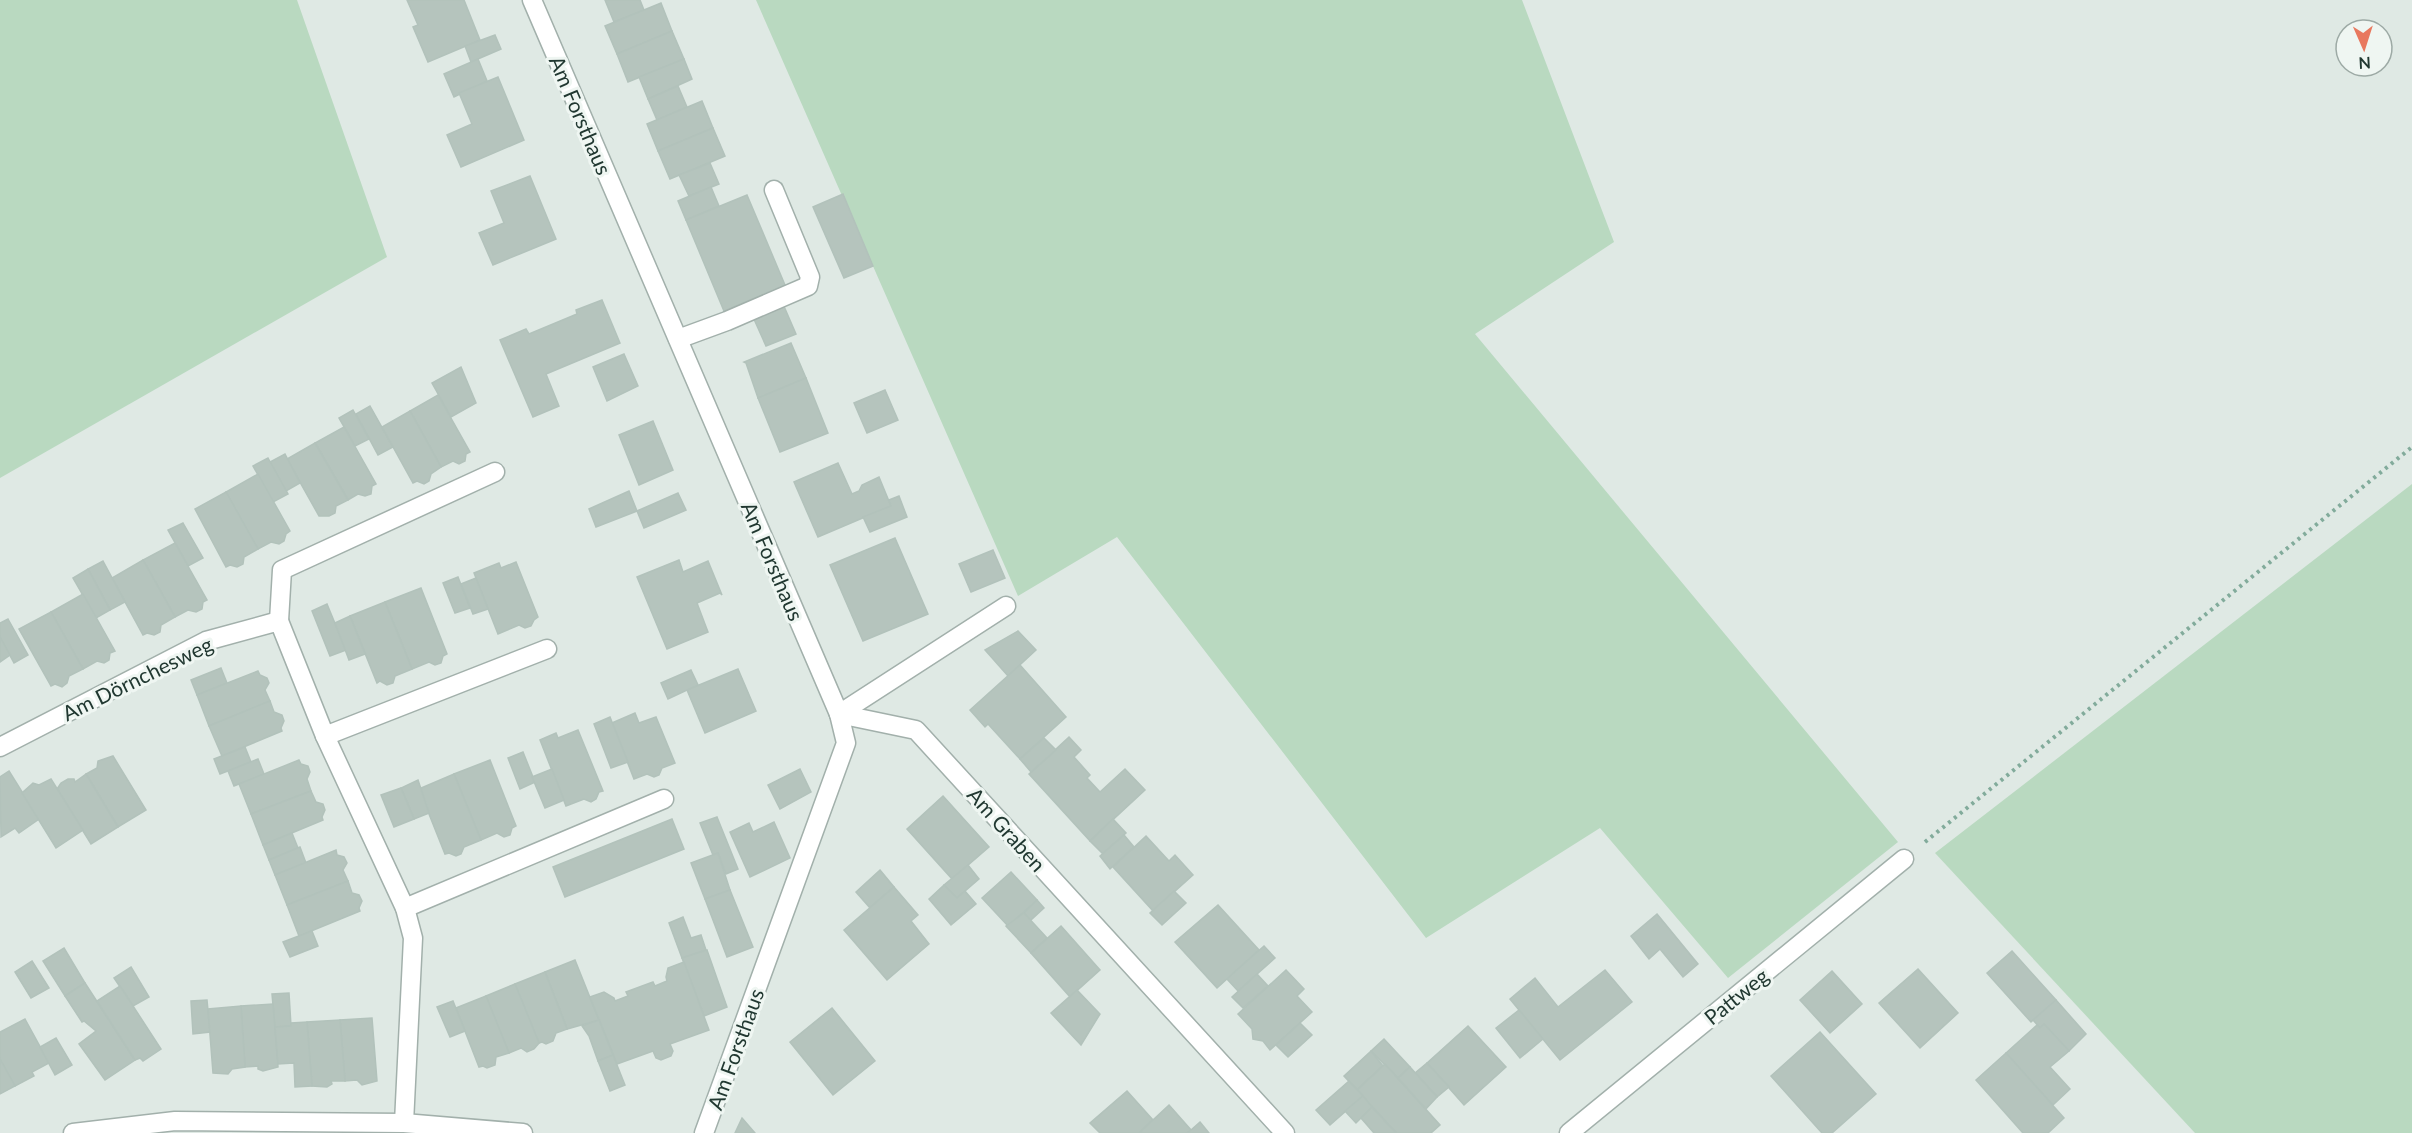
<svg xmlns="http://www.w3.org/2000/svg" width="2412" height="1133" viewBox="0 0 2412 1133" font-family="Lato,sans-serif">
<style>
.green{fill:#b9d9c0}
.building{fill:#b5c4bd;stroke:#b2c2bb;stroke-width:1.5}
.lines{fill:none;stroke-linecap:round;stroke-linejoin:round}
.service-casing{stroke:#a2b0ab;stroke-width:21}
.minor-casing{stroke:#a2b0ab;stroke-width:21}
.path{stroke:#82ab9b;stroke-width:4;stroke-dasharray:3 4.5;stroke-linecap:butt}
.service{stroke:#fff;stroke-width:18}
.minor{stroke:#fff;stroke-width:18}
.labels{text-anchor:middle;dominant-baseline:central;stroke-width:6;stroke-linejoin:round;paint-order:stroke}
.street-label{font-size:21px;fill:#213831;stroke:#eff6f2}
</style>
<rect width="100%" height="100%" fill="#dfe9e4"/>
<!-- green -->
<g class="green">
<path d="M0,0H297L387,257L0,478Z"/>
<path d="M756,0H1522L1614,242L1475,334L1898,842L1728,978L1600,828L1426,938L1117,537L1018,596Z"/>
<path d="M2412,484V1133H2195L1935,853Z"/>
</g>
<!-- building -->
<g class="building">
<path d="M407,0H464L480,40L428,62L413,27L418,25Z"/>
<path d="M605,0H640L644,10L614,22Z"/>
<path d="M661,3L672,31L617,54L605,26Z"/>
<path d="M672,31L684,59L628,82L617,54Z"/>
<path d="M495,35L501,49L471,62L465,46Z"/>
<path d="M478,59L487,81L454,97L444,74Z"/>
<path d="M684,59L692,79L648,99L639,77Z"/>
<path d="M498,77L524,140L461,167L447,135L472,124L459,93Z"/>
<path d="M678,86L687,107L657,120L648,99Z"/>
<path d="M702,101L713,128L658,151L647,124Z"/>
<path d="M713,128L725,156L670,179L658,151Z"/>
<path d="M710,163L719,184L689,196L679,175Z"/>
<path d="M530,176L556,239L493,265L479,233L504,223L491,191Z"/>
<path d="M711,187L719,206L686,220L678,201Z"/>
<path d="M843,194L873,266L844,278L813,207Z"/>
<path d="M747,195L785,285L724,311L686,220Z"/>
<path d="M602,300L620,343L546,374L559,406L533,417L500,340L526,329L529,334L577,314L576,310Z"/>
<path d="M783,304L796,334L766,346L753,317Z"/>
<path d="M791,343L806,378L758,398L746,363L744,362Z"/>
<path d="M624,354L638,386L607,401L593,367Z"/>
<path d="M461,367L476,403L451,417L432,383Z"/>
<path d="M806,378L828,433L780,452L758,398Z"/>
<path d="M885,390L898,420L867,433L854,403Z"/>
<path d="M438,395L470,452L466,454L465,461L459,464L453,461L441,467L410,411Z"/>
<path d="M370,406L393,447L378,455L356,414Z"/>
<path d="M353,410L369,439L355,446L339,418Z"/>
<path d="M410,411L441,467L431,474L429,481L424,484L417,481L413,483L382,427Z"/>
<path d="M653,421L673,470L639,485L619,435Z"/>
<path d="M344,427L376,484L372,486L371,494L365,496L358,494L348,500L315,443Z"/>
<path d="M315,443L348,500L336,506L335,513L329,516H319L287,459Z"/>
<path d="M285,454L300,483L286,491L270,462Z"/>
<path d="M268,458L288,494L273,502L253,466Z"/>
<path d="M838,463L852,494L859,491L862,485L879,477L891,506L818,537L794,482Z"/>
<path d="M258,474L290,531L286,534L284,541L279,544L271,542L258,549L226,492Z"/>
<path d="M629,491L637,511L596,527L589,509Z"/>
<path d="M226,492L258,549L244,557L243,564L237,567L230,565L226,567L195,509Z"/>
<path d="M678,493L686,510L644,528L637,511Z"/>
<path d="M899,496L907,517L870,532L863,517L891,506L889,500Z"/>
<path d="M183,523L203,558L188,566L168,530Z"/>
<path d="M895,538L928,614L863,641L830,565Z"/>
<path d="M175,543L207,600L203,602L202,609L196,612L188,610L175,617L143,560Z"/>
<path d="M993,550L1005,578L971,592L959,564Z"/>
<path d="M143,560L175,617L161,625L160,632L154,635L147,633L143,635L112,578Z"/>
<path d="M679,560L683,572L708,561L722,595L720,593L697,603L708,632L667,649L637,577Z"/>
<path d="M103,561L125,602L110,610L88,569Z"/>
<path d="M516,562L538,617L534,620L531,626L525,628L519,625L498,634L474,573L499,563L501,568Z"/>
<path d="M88,569L110,610L96,618L73,578Z"/>
<path d="M458,577L470,608L455,613L443,583Z"/>
<path d="M476,578L488,609L473,614L461,584Z"/>
<path d="M421,588L447,654L443,656L441,663L435,665L429,662L412,669L385,602Z"/>
<path d="M83,594L115,651L110,653L109,660L104,663L97,661L83,669L51,612Z"/>
<path d="M385,602L412,669L395,676L393,683L387,685L380,681L377,683L350,616Z"/>
<path d="M327,604L346,650L330,656L312,611Z"/>
<path d="M51,612L83,669L69,676L67,683L62,687L55,684L51,686L19,629Z"/>
<path d="M350,616L365,654L349,660L335,623Z"/>
<path d="M8,619L28,655L14,663L0,637V623Z"/>
<path d="M1018,631L1036,650L1008,676L985,650Z"/>
<path d="M0,637L10,655L0,662Z"/>
<path d="M1020,665L1066,717L1020,759L988,724L985,727L970,710Z"/>
<path d="M221,668L227,683L197,695L191,680Z"/>
<path d="M738,669L756,711L705,733L687,690Z"/>
<path d="M691,670L698,685L668,699L661,683Z"/>
<path d="M258,671L260,675L267,678L269,683L265,690L270,701L209,726L197,695Z"/>
<path d="M270,701L274,712L282,715L284,721L281,728L282,731L222,756L209,726Z"/>
<path d="M635,713L639,723L656,717L675,763L662,768L659,775L654,777L647,774L634,779L612,723Z"/>
<path d="M610,717L628,762L611,768L594,724Z"/>
<path d="M578,730L603,791L599,792L596,799L591,802L584,799L566,806L540,740L556,733L558,738Z"/>
<path d="M1069,737L1081,750L1074,757L1090,775L1087,778L1100,792L1125,769L1145,790L1090,841L1029,774Z"/>
<path d="M1044,738L1056,750L1031,772L1020,759Z"/>
<path d="M245,747L251,762L220,774L214,759Z"/>
<path d="M523,752L535,782L520,789L508,758Z"/>
<path d="M113,756L146,810L118,827L86,774L97,768L98,761Z"/>
<path d="M258,759L264,774L234,786L228,771Z"/>
<path d="M299,760L301,764L308,766L310,772L307,779L311,791L251,814L239,784Z"/>
<path d="M490,760L516,826L512,828L510,835L504,837L497,833L481,840L454,774Z"/>
<path d="M552,769L564,800L545,808L532,777Z"/>
<path d="M800,769L811,792L780,809L768,785Z"/>
<path d="M9,771L39,819L19,833L15,828L1,837L0,777Z"/>
<path d="M86,774L118,827L91,844L57,789L61,783L68,779H74L75,782Z"/>
<path d="M454,774L481,840L464,847L461,854L456,856L449,853L445,854L419,789Z"/>
<path d="M51,779L83,830L56,848L22,793L33,783L39,785Z"/>
<path d="M418,780L429,813L414,819L401,788Z"/>
<path d="M401,788L414,819L394,827L381,795Z"/>
<path d="M311,791L316,802L323,804L325,810L322,817L323,820L263,845L251,814Z"/>
<path d="M943,796L989,847L952,879L907,829Z"/>
<path d="M717,817L738,869L726,874L718,853L713,855L700,823Z"/>
<path d="M672,819L684,849L565,897L553,867Z"/>
<path d="M1113,819L1126,833L1103,854L1090,841Z"/>
<path d="M774,822L790,858L750,877L730,832L749,823L753,832Z"/>
<path d="M292,833L298,848L269,860L263,845Z"/>
<path d="M1124,835L1134,847L1110,869L1100,856Z"/>
<path d="M1146,836L1169,861L1175,855L1193,875L1153,911L1113,867Z"/>
<path d="M300,847L306,863L275,875L269,860Z"/>
<path d="M336,850L337,855L344,857L347,863L343,870L348,881L287,905L275,875Z"/>
<path d="M718,853L730,890L705,899L691,863Z"/>
<path d="M968,865L979,879L957,898L944,885Z"/>
<path d="M880,870L894,887L870,908L856,892Z"/>
<path d="M1011,872L1037,900L1008,926L982,898Z"/>
<path d="M348,881L352,893L359,895L362,901L359,908L360,911L299,936L287,905Z"/>
<path d="M944,885L957,898L965,891L976,904L951,925L929,899Z"/>
<path d="M894,887L918,915L911,921L929,944L887,980L844,930Z"/>
<path d="M730,890L753,947L727,957L705,899Z"/>
<path d="M1174,891L1186,903L1162,925L1150,913Z"/>
<path d="M1037,900L1044,908L1031,920L1024,913Z"/>
<path d="M1218,905L1259,950L1217,988L1175,942Z"/>
<path d="M1024,913L1047,938L1031,953L1006,926Z"/>
<path d="M1657,914L1698,964L1683,977L1660,949L1649,959L1631,936Z"/>
<path d="M683,917L691,938L701,935L706,950L682,958L669,923Z"/>
<path d="M1061,926L1100,970L1070,997L1031,953Z"/>
<path d="M312,931L318,946L290,957L283,942Z"/>
<path d="M1264,946L1275,958L1238,991L1227,979Z"/>
<path d="M64,948L85,983L65,996L43,961Z"/>
<path d="M707,950L727,1007L704,1016L682,958Z"/>
<path d="M2012,951L2056,1000L2031,1022L1987,973Z"/>
<path d="M575,960L599,1020L567,1029L545,972Z"/>
<path d="M32,961L49,988L31,998L15,972Z"/>
<path d="M684,962L709,1030L670,1044L673,1051L671,1056L661,1060L656,1058L653,1051L617,1064L590,997L604,992L614,998L615,1001L628,996L626,992L653,982L655,986L667,981L666,977L668,968Z"/>
<path d="M131,967L149,997L133,1006L114,978Z"/>
<path d="M1918,969L1958,1013L1920,1048L1879,1003Z"/>
<path d="M1286,970L1304,989L1297,996L1312,1012L1270,1050L1263,1041L1253,1039L1252,1029L1238,1014Z"/>
<path d="M1605,970L1632,1002L1560,1060L1510,999L1535,978L1558,1007Z"/>
<path d="M1832,971L1862,1004L1830,1033L1800,1000Z"/>
<path d="M545,972L567,1029L556,1033L553,1041L546,1044L542,1042L539,1043L515,984Z"/>
<path d="M1257,974L1268,986L1243,1008L1232,997Z"/>
<path d="M85,983L135,1060L105,1080L79,1044L96,1031L84,1021L82,1022L65,996Z"/>
<path d="M515,984L539,1043L534,1049L527,1052L521,1048L509,1053L486,996Z"/>
<path d="M120,986L161,1049L143,1061L140,1058L135,1060L97,1001Z"/>
<path d="M1077,990L1100,1014L1081,1045L1051,1013Z"/>
<path d="M289,993L291,1026L275,1027L272,994Z"/>
<path d="M486,996L509,1053L496,1057L495,1065L487,1068L483,1066L479,1067L456,1008Z"/>
<path d="M207,1000L210,1032L193,1034L191,1001Z"/>
<path d="M2056,1000L2086,1034L2069,1051L2044,1024L2040,1028L2033,1020Z"/>
<path d="M453,1001L465,1031L450,1037L437,1007Z"/>
<path d="M273,1004L278,1067L263,1071L258,1069V1066L245,1067L241,1006Z"/>
<path d="M241,1006L245,1067L232,1069L228,1074L213,1073L208,1009Z"/>
<path d="M832,1008L875,1061L833,1095L790,1042Z"/>
<path d="M1519,1010L1543,1039L1520,1058L1496,1028Z"/>
<path d="M372,1018L377,1081L362,1085L357,1080L345,1081L340,1020Z"/>
<path d="M25,1019L49,1063L32,1072L34,1076L15,1086L0,1059V1032Z"/>
<path d="M340,1020L345,1081H331L332,1084L327,1087L312,1086L307,1022Z"/>
<path d="M599,1020L613,1055L598,1061L589,1036L582,1026Z"/>
<path d="M307,1022L312,1086L295,1087L294,1063L278,1064L275,1027L291,1026V1023Z"/>
<path d="M1300,1023L1312,1035L1288,1057L1276,1045Z"/>
<path d="M2044,1024L2069,1051L2050,1067L2070,1089L2053,1105L2006,1053L2037,1025L2040,1028Z"/>
<path d="M1468,1026L1506,1067L1464,1105L1427,1063Z"/>
<path d="M1820,1032L1876,1094L1832,1133H1822L1771,1076Z"/>
<path d="M56,1038L72,1065L55,1075L40,1047Z"/>
<path d="M1384,1039L1410,1067L1398,1078L1371,1051Z"/>
<path d="M1371,1051L1383,1066L1357,1090L1344,1076Z"/>
<path d="M2006,1053L2064,1118L2048,1133H2023L1976,1080Z"/>
<path d="M613,1055L625,1085L610,1091L598,1061Z"/>
<path d="M0,1059L15,1086L0,1094Z"/>
<path d="M1427,1063L1449,1087L1437,1097L1415,1073Z"/>
<path d="M1385,1064L1440,1125L1431,1133H1396L1357,1090Z"/>
<path d="M1410,1067L1437,1097L1426,1109L1398,1078Z"/>
<path d="M1349,1081L1363,1096L1330,1125L1316,1110Z"/>
<path d="M1127,1091L1153,1120L1139,1133H1100L1090,1123Z"/>
<path d="M1363,1096L1372,1107L1356,1123L1345,1111Z"/>
<path d="M1169,1105L1191,1130L1187,1133H1139Z"/>
<path d="M1372,1107L1396,1133H1374L1361,1118Z"/>
<path d="M742,1118L755,1133H735Z"/>
<path d="M1200,1122L1209,1133H1187L1191,1130Z"/>
</g>
<g class="lines">
<!-- service casing -->
<g class="service-casing">
<path id="service" d="M678,339L727,321L808,286L810,277L774,190"/>
</g>
<!-- minor casing -->
<g class="minor-casing">
<g id="minor">
<path d="M532,0L839,714L846,743L704,1133"/>
<path d="M279,621L282,570L495,472"/>
<path d="M839,714L916,730L1285,1133"/>
<path d="M839,714L1006,606"/>
<path d="M325,736L547,649"/>
<path d="M0,747L206,641L279,621L325,736L405,908L413,938L404,1123"/>
<path d="M405,908L664,799"/>
<path d="M73,1133L175,1121L404,1123L523,1133"/>
<path d="M1569,1133L1904,859"/>
</g>
</g>
<!-- path -->
<path class="path" d="M1925,842L2412,447"/>
<!-- service -->
<use href="#service" class="service"/>
<!-- minor -->
<use href="#minor" class="minor"/>
</g>
<g class="labels">
<!-- street labels -->
<g class="street-label">
<text transform="translate(581 115) rotate(67)">Am Forsthaus</text>
<text transform="translate(773 561) rotate(67)">Am Forsthaus</text>
<text transform="translate(137 678) rotate(-26)">Am Dörnchesweg</text>
<text transform="translate(1007 829) rotate(48)">Am Graben</text>
<text transform="translate(1736 996) rotate(-39)">Pattweg</text>
<text transform="translate(735 1049) rotate(-70)">Am Forsthaus</text>
</g>
</g>
<!-- north arrow -->
<g transform="translate(2364 48) rotate(177)"><circle r="28" fill="#eff6f2" stroke="#9daaa5" stroke-width="1.5"/>
<path d="M0-4.5L10 22L0 15L-10 22Z" fill="#e8785e"/>
<text y="-9" font-size="16" font-weight="bold" text-anchor="middle" fill="#213831">N</text>
</g>
</svg>
